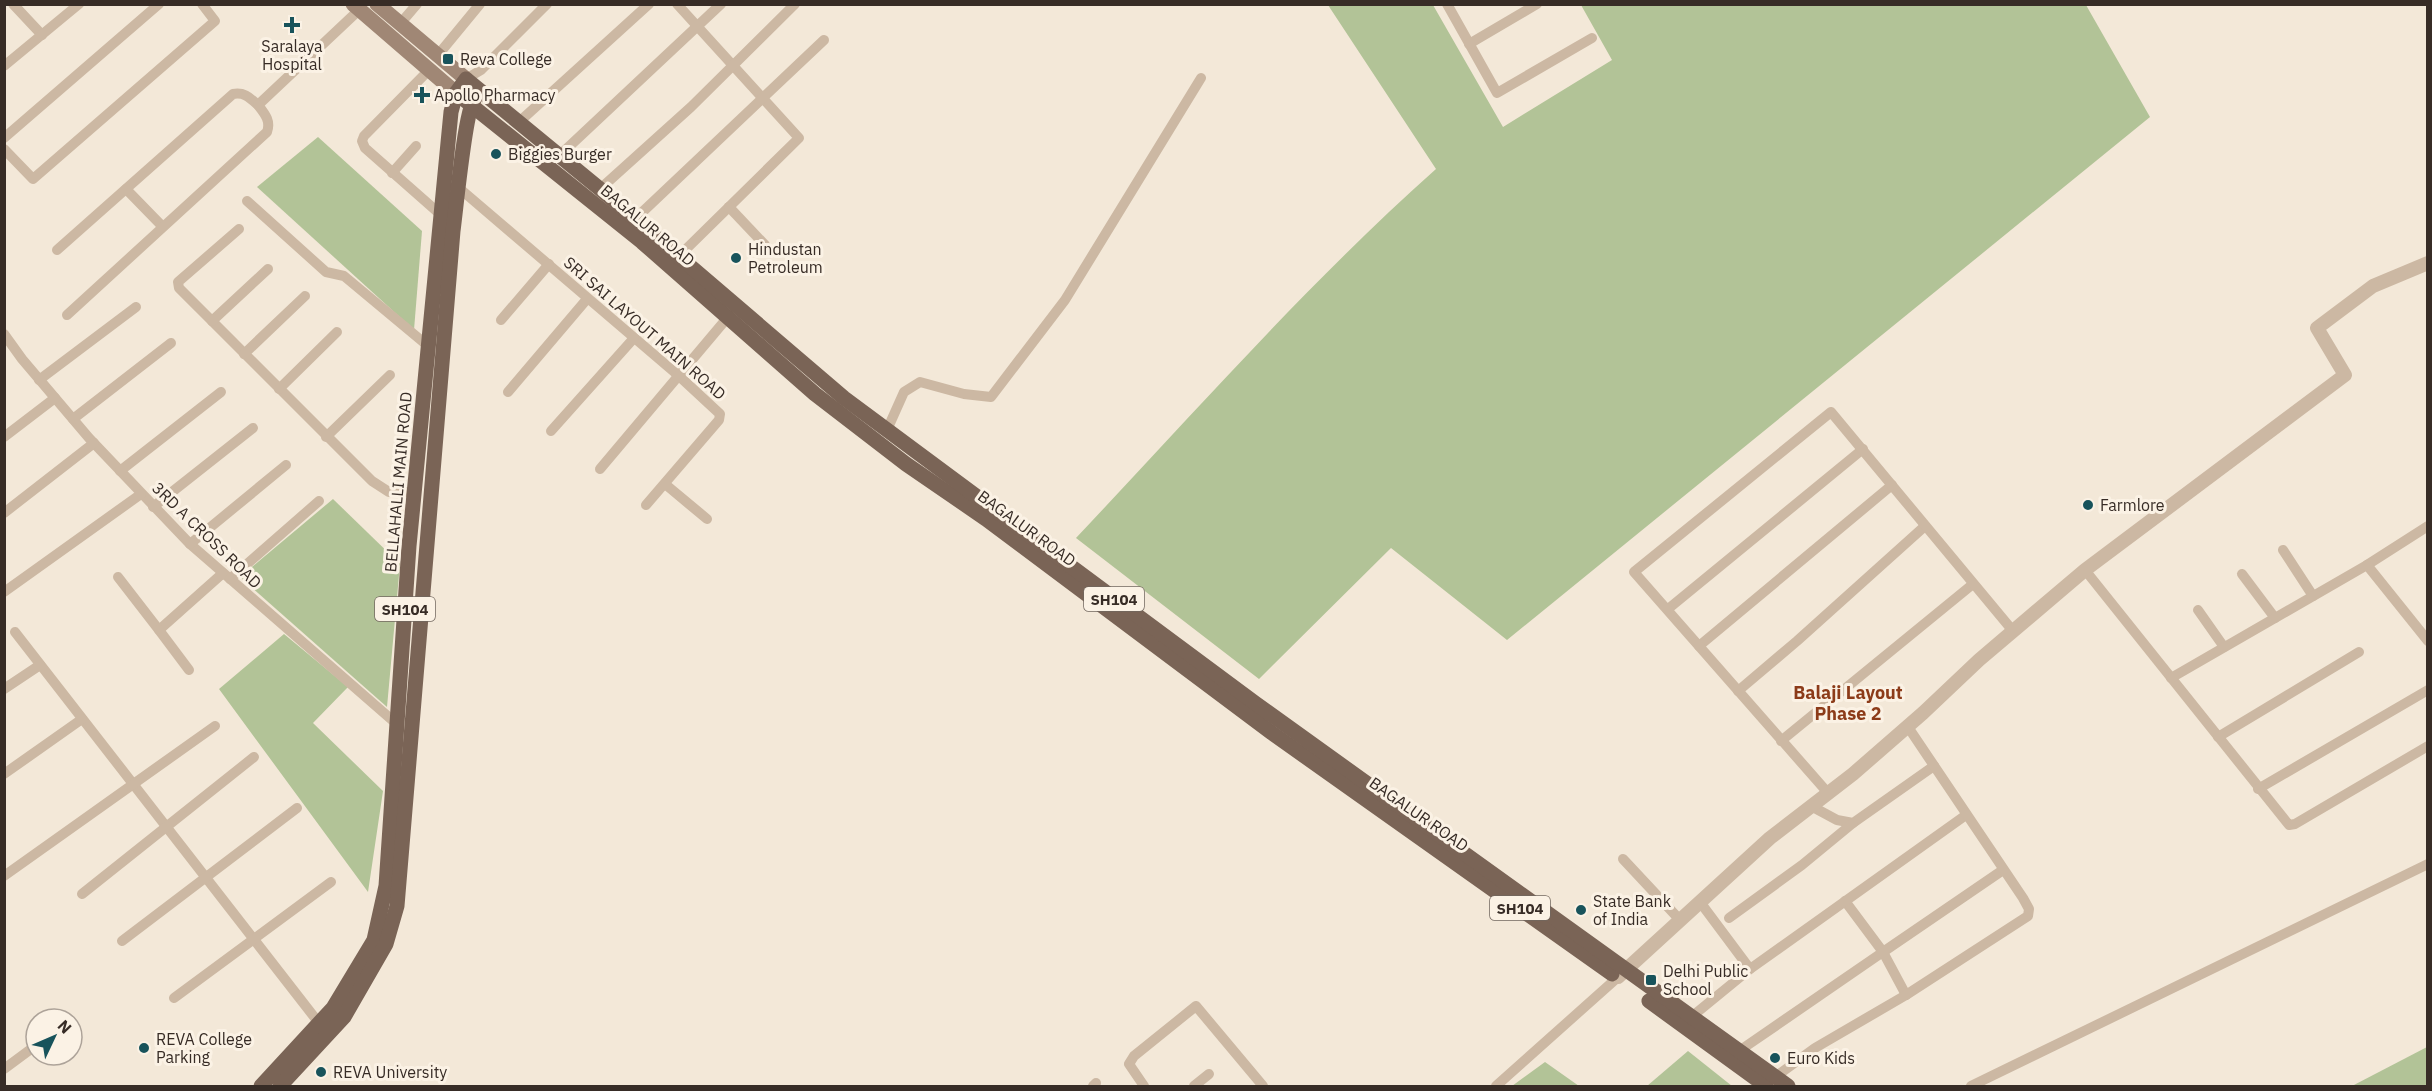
<svg xmlns="http://www.w3.org/2000/svg" width="2432" height="1091" viewBox="0 0 2432 1091" font-family="'IBM Plex Sans',sans-serif">
<style>
.green{fill:#b2c397}
.lines{fill:none;stroke-linecap:round;stroke-linejoin:round}
.minor{stroke:#ccb8a3;stroke-width:10}
.tertiary{stroke:#ccb8a3;stroke-width:14}
.secondary{stroke:#a08775;stroke-width:15}
.primary{stroke:#7a6456;stroke-width:15}
.poi-dot{fill:#18535b;stroke:#fbf2e5;stroke-width:2}
.labels{text-anchor:middle;dominant-baseline:central;stroke-width:6;stroke-linejoin:round;paint-order:stroke}
.shield{fill:#fbf2e5;stroke:#72675f;stroke-width:1.5}
.shield-label{font-size:15px;font-weight:bold;fill:#372c26}
.poi-label{font-size:16px;fill:#372c26;stroke:#fbf2e5;text-anchor:start}
.street-label{font-size:16px;fill:#372c26;stroke:#fbf2e5}
.neighbourhood-label{font-size:18px;font-weight:bold;fill:#8c3b19;stroke:#fbf2e5}
</style>
<rect width="100%" height="100%" fill="#f3e8d8"/>
<!-- green -->
<g class="green">
<path d="M1328,5H1433L1503,127L1612,60L1581,5H2086L2150,117L1507,640L1391,548L1259,679L1076,538C1193,414 1308,283 1436,169Z"/>
<path d="M318,137L422,231L414,330L257,187Z"/>
<path d="M333,499L400,564L387,707L240,577Z"/>
<path d="M284,634L348,687L313,723L383,791L368,892L219,689Z"/>
<path d="M2427,1047V1086H2352Z"/>
<path d="M1688,1051L1732,1086H1647Z"/>
<path d="M1545,1062L1579,1086H1580H1512Z"/>
</g>
<g class="lines">
<!-- minor -->
<g class="minor">
<path d="M13,4L42,35"/>
<path d="M677,4L799,138L679,256"/>
<path d="M1447,4L1497,93L1592,38"/>
<path d="M400,24L417,4"/>
<path d="M1469,44L1537,4"/>
<path d="M438,55L480,4"/>
<path d="M4,66L79,4"/>
<path d="M429,70L364,136L362,141L365,148L441,215"/>
<path d="M466,79L481,70L547,4"/>
<path d="M519,122L649,4"/>
<path d="M4,138L159,4"/>
<path d="M4,149L33,179L215,21L202,4"/>
<path d="M560,155L721,4"/>
<path d="M392,173L416,146"/>
<path d="M459,188L679,376L720,414L719,420L646,505"/>
<path d="M126,189L162,226"/>
<path d="M600,189L691,107L795,4"/>
<path d="M247,201L326,272L344,276L428,346"/>
<path d="M729,207L765,245"/>
<path d="M635,219L824,40"/>
<path d="M239,229L178,282L179,288L372,481L389,492H414"/>
<path d="M57,250L233,94C244,92 249,97 258,105L359,10"/>
<path d="M67,315L267,132C271,121 265,114 258,105"/>
<path d="M501,320L549,264"/>
<path d="M212,321L268,269"/>
<path d="M4,334L22,359L89,438L190,544L399,726"/>
<path d="M244,354L305,296"/>
<path d="M39,380L136,307"/>
<path d="M279,389L337,332"/>
<path d="M508,392L587,299"/>
<path d="M73,419L171,343"/>
<path d="M887,430L904,392L920,382L964,394L991,397L1065,300L1201,78"/>
<path d="M551,431L634,338"/>
<path d="M4,437L55,398"/>
<path d="M326,437L390,375"/>
<path d="M600,469L728,317"/>
<path d="M120,471L221,392"/>
<path d="M665,484L707,519"/>
<path d="M153,507L253,428"/>
<path d="M4,513L94,443"/>
<path d="M190,544L286,465"/>
<path d="M2283,550L2313,596"/>
<path d="M2367,565L2428,526"/>
<path d="M2085,570L2289,825L2295,824L2428,746"/>
<path d="M2242,574L2275,618"/>
<path d="M118,577L159,630L223,573"/>
<path d="M230,579L319,501"/>
<path d="M4,592L141,494"/>
<path d="M1668,609L1863,449"/>
<path d="M2198,610L2224,647"/>
<path d="M159,630L189,670"/>
<path d="M15,632L322,1027"/>
<path d="M1699,646L1892,485"/>
<path d="M2171,678L2367,565L2428,641"/>
<path d="M4,689L40,665"/>
<path d="M1738,691L1797,641L1925,526"/>
<path d="M2218,737L2359,652"/>
<path d="M1781,741L1973,584"/>
<path d="M4,774L82,719"/>
<path d="M2258,789L2428,690"/>
<path d="M1828,793L1634,572L1831,412L2013,631"/>
<path d="M1811,806L1837,820L1853,823L1934,766"/>
<path d="M1623,859L1680,920"/>
<path d="M4,876L215,726"/>
<path d="M82,894L254,757"/>
<path d="M1845,901L1883,952L2003,870"/>
<path d="M1700,902L1750,969L1966,815"/>
<path d="M1729,918L1802,865L1853,823"/>
<path d="M122,941L297,808"/>
<path d="M174,998L331,882"/>
<path d="M1690,1018L1750,969"/>
<path d="M1739,1051L1883,952L1906,995"/>
<path d="M4,1069L31,1049"/>
<path d="M1775,1077L1815,1048L1906,995L2028,916L2029,909L2023,898L1908,727"/>
<path d="M1093,1086L1096,1083"/>
<path d="M1144,1086L1129,1064L1134,1056L1196,1006L1263,1086"/>
<path d="M1194,1086L1209,1074"/>
<path d="M1496,1086L1617,978"/>
<path d="M1971,1086L2428,864"/>
</g>
<!-- tertiary -->
<path class="tertiary" d="M1618,977L1770,838L1853,774L1923,713L1979,660L2085,570L2345,375L2317,328L2373,286L2428,263"/>
<!-- secondary -->
<g class="secondary">
<path d="M353,4L456,93"/>
<path d="M377,4L466,79"/>
</g>
<!-- primary -->
<g class="primary">
<path d="M456,93L642,242L815,394L906,464L986,519L1272,733L1612,974"/>
<path d="M1649,1001L1766,1086"/>
<path d="M261,1086L333,1008L374,940L386,886L409,546L451,112L456,93L466,79L600,189L844,398L1255,703L1788,1086"/>
<path d="M280,1086L344,1017L386,944L397,906L453,231C456,209 465,112 474,100"/>
</g>
</g>
<!-- markers -->
<g class="poi-dot">
<path d="M289 16h6v6h6v6h-6v6h-6v-6h-6v-6h6z"/>
<rect x="442" y="53" width="12" height="12" rx="3"/>
<path d="M419 86h6v6h6v6h-6v6h-6v-6h-6v-6h6z"/>
<circle cx="496" cy="154" r="6"/>
<circle cx="736" cy="258" r="6"/>
<circle cx="2088" cy="505" r="6"/>
<circle cx="1581" cy="910" r="6"/>
<rect x="1645" y="974" width="12" height="12" rx="3"/>
<circle cx="144" cy="1048" r="6"/>
<circle cx="1775" cy="1058" r="6"/>
<circle cx="321" cy="1072" r="6"/>
</g>
<g class="labels">
<!-- shield labels -->
<g class="shield">
<rect x="1084" y="587" width="60" height="24" rx="4.5"/>
<rect x="375" y="597" width="60" height="24" rx="4.5"/>
<rect x="1490" y="896" width="60" height="24" rx="4.5"/>
</g>
<g class="shield-label">
<text x="1114" y="599">SH104</text>
<text x="405" y="609">SH104</text>
<text x="1520" y="908">SH104</text>
</g>
<!-- poi labels -->
<g class="poi-label">
<text x="292" y="46" text-anchor="middle">Saralaya<tspan x="292" dy="18">Hospital</tspan></text>
<text x="460" y="59">Reva College</text>
<text x="434" y="95">Apollo Pharmacy</text>
<text x="508" y="154">Biggies Burger</text>
<text x="748" y="249">Hindustan<tspan x="748" dy="18">Petroleum</tspan></text>
<text x="2100" y="505">Farmlore</text>
<text x="1593" y="901">State Bank<tspan x="1593" dy="18">of India</tspan></text>
<text x="1663" y="971">Delhi Public<tspan x="1663" dy="18">School</tspan></text>
<text x="156" y="1039">REVA College<tspan x="156" dy="18">Parking</tspan></text>
<text x="1787" y="1058">Euro Kids</text>
<text x="333" y="1072">REVA University</text>
</g>
<!-- street labels -->
<g class="street-label">
<text transform="translate(648 225) rotate(40)">BAGALUR ROAD</text>
<text transform="translate(645 328) rotate(41)">SRI SAI LAYOUT MAIN ROAD</text>
<text transform="translate(398 482) rotate(-85)">BELLAHALLI MAIN ROAD</text>
<text transform="translate(1027 528) rotate(36)">BAGALUR ROAD</text>
<text transform="translate(207 535) rotate(44)">3RD A CROSS ROAD</text>
<text transform="translate(1419 814) rotate(35)">BAGALUR ROAD</text>
</g>
<!-- neighbourhood labels -->
<g class="neighbourhood-label">
<text x="1848" y="692">Balaji Layout<tspan x="1848" dy="21">Phase 2</tspan></text>
</g>
</g>
<!-- border -->
<rect width="2432" height="1091" fill="none" stroke="#372c26" stroke-width="12"/>
<!-- north arrow -->
<g transform="translate(54 1037) rotate(46)"><circle r="28" fill="#fbf2e5" stroke="#ada399" stroke-width="1.5"/>
<path d="M0-4.5L10 22L0 15L-10 22Z" fill="#18535b"/>
<text y="-9" font-size="16" font-weight="bold" text-anchor="middle" fill="#372c26">N</text>
</g>
</svg>
